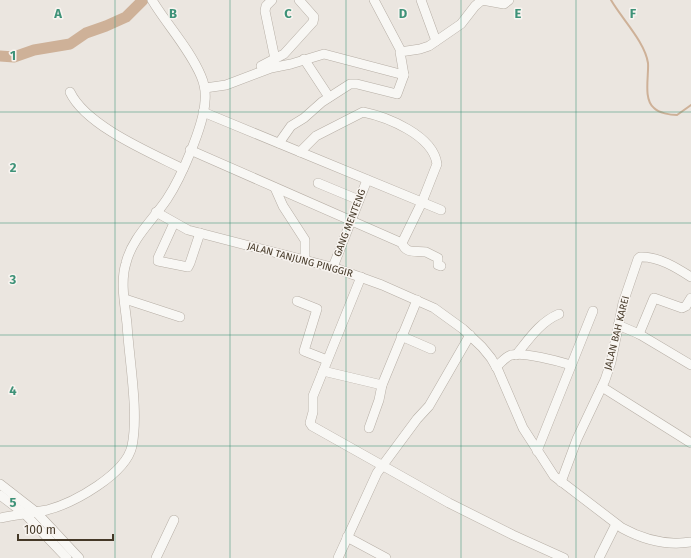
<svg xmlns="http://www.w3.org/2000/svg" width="691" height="558" viewBox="0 0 691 558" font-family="'Fira Sans',sans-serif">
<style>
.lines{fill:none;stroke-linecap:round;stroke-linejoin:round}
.stream{stroke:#ceb198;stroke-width:2}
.river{stroke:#ceb198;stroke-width:11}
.minor-casing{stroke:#b6aea5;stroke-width:10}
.minor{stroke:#f8f7f4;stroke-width:9}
.grid{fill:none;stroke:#3e9278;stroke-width:1;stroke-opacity:0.55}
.labels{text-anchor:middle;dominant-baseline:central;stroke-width:3;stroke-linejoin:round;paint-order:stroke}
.street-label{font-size:10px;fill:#443827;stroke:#f8f4f0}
.grid-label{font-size:13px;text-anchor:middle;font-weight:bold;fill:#3e9278;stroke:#f8f4f0;stroke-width:3;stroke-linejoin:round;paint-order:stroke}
</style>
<rect width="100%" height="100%" fill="#ebe6e0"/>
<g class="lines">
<!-- stream -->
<path class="stream" d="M611,0C622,19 645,42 648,63C649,76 643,99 654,108C659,113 670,115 677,115L691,105"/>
<!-- river -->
<path class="river" d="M0,56L14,57L34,50L70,44L86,33L106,26L126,17L143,0"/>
<!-- minor casing -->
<g class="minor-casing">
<g id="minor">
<path d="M272,0L266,6L265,11L275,59"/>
<path d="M374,0L401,51"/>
<path d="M421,0L436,41"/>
<path d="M304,59L329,97"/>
<path d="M261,66L284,54L313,22L314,17L299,0"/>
<path d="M205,88L226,85L271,68L291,64L324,54L404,75L400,52L420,49L429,46L461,24L475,6L482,0L504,4L509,0"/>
<path d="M70,92C86,126 151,153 183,169"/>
<path d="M203,112L441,210"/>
<path d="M279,143L291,126L304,118L322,102L350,84H357L397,94L404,75"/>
<path d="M190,150L402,243L422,202L437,164C433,135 387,117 363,112L316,136L300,152"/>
<path d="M318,183L359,200"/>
<path d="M275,188L283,206L305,240V260"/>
<path d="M156,212L188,230L335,268L382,285L434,308L463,329L482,347L491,358L498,370L523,428L554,476L622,528C644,540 666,546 691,542"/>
<path d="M174,223L158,258V261L188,267L190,263L200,233"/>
<path d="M402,243C406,255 417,250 426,252C430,254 434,256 438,258V265L441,266"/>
<path d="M333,267L367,180"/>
<path d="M361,277L313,396V412L310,423L312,426L449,503L513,535L564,558"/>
<path d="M125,299L180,317"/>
<path d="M297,301L317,309L304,351L327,360"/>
<path d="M618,325L639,334L691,365"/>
<path d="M639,334L654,298L682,308L686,306L691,298"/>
<path d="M401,336L431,349"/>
<path d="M516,355C529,339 540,322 559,314"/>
<path d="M496,367C501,363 505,357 511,355C524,352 558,361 571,365"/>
<path d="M323,371L382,385"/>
<path d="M602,387L691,443"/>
<path d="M369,428L379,400L382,385L417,300"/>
<path d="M537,451L593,311"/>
<path d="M561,482L577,439L605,380L611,362L623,303L638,259L640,257C658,256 677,268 691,277"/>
<path d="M0,484L36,512L79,558"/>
<path d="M0,495L25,514L67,558"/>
<path d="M0,518C16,515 32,513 47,510C74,503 126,474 132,446C139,412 129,359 127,324C125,305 120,282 126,263C132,238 153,220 167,199C181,178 204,125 205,101C206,92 204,83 201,76C189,48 167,25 152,0"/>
<path d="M347,537L386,558"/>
<path d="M156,558L174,520"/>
<path d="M338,558L377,473L417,419L429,406L470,335"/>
<path d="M599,558L616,524"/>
</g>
</g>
<!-- minor -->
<use href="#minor" class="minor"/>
</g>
<!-- grid -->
<path class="grid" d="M115,0V558M230,0V558M346,0V558M461,0V558M576,0V558M0,112H691M0,223H691M0,335H691M0,446H691"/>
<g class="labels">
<!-- street labels -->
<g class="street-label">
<text transform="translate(350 223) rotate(-69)">GANG MENTENG</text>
<text transform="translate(300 260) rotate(15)">JALAN TANJUNG PINGGIR</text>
<text transform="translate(617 333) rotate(-76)">JALAN BAH KAREI</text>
</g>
</g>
<g class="grid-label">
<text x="58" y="18">A</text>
<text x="173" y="18">B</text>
<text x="288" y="18">C</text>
<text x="403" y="18">D</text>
<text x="518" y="18">E</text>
<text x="633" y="18">F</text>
<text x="13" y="60">1</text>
<text x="13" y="172">2</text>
<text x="13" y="284">3</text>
<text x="13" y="395">4</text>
<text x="13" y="507">5</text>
</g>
<!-- scale -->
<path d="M18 534v6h95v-6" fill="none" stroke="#443827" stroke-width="2"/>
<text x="24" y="534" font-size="12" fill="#443827" stroke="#f8f4f0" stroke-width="3" paint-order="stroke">100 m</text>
</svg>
